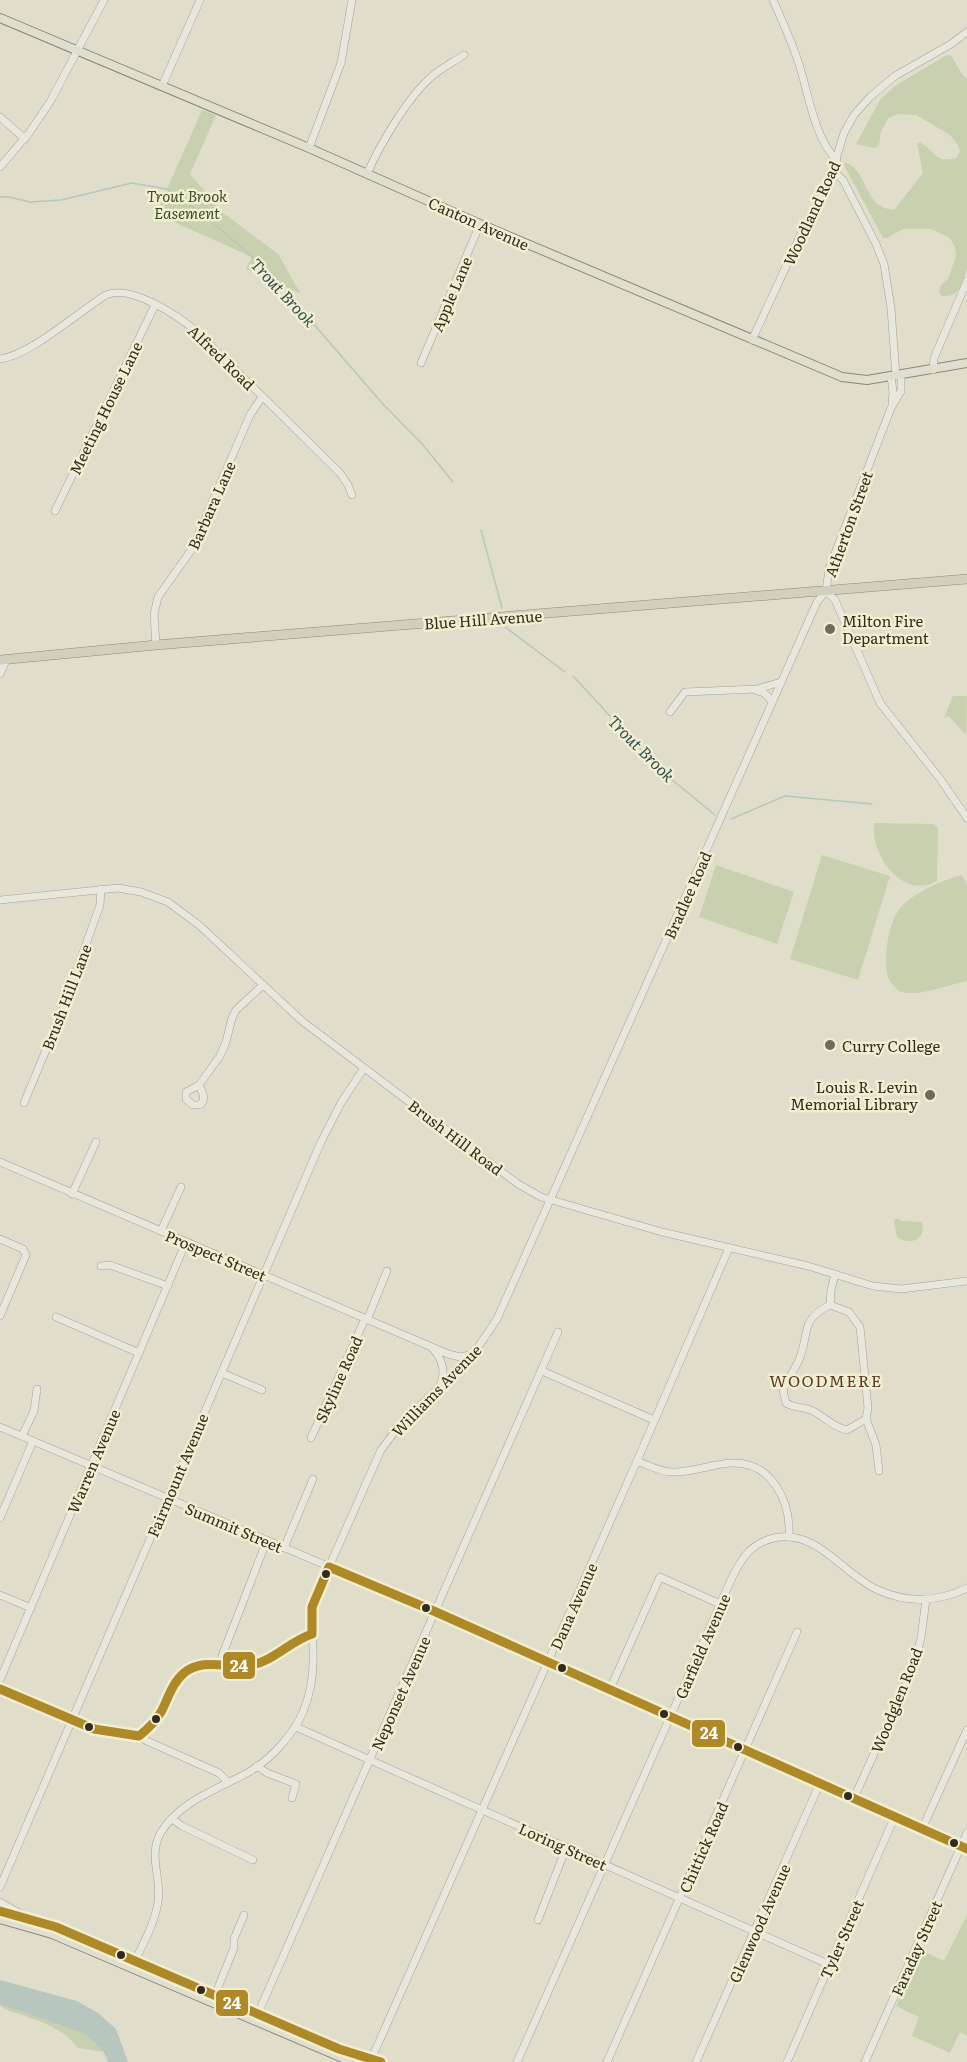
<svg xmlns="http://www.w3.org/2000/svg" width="967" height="2062" viewBox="0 0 967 2062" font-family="Literata,serif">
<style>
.green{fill:#c9d0b0}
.water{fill:#b7c6bf}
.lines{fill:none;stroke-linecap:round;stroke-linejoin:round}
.stream{stroke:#b7c6bf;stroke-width:1.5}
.minor-casing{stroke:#a5a295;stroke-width:8}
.major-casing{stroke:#8b887b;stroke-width:10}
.highway-casing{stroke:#8b887b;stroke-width:10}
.minor{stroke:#e8e7dd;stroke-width:7}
.major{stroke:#e0dece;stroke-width:8}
.highway{stroke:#d3cfbd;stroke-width:9}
.bus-1-casing{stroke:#f1eed2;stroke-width:14}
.bus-1{stroke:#ad8927;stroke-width:9}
.poi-dot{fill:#6f6a5b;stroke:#f1eed2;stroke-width:2}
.bus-dot{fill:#322c1f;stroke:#f1eed2;stroke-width:2}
.labels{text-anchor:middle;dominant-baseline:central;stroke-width:5;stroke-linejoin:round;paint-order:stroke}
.park-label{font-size:15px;font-style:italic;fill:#3c4d27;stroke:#f1eed2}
.street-label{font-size:15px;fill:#322c1f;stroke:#f1eed2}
.poi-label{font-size:15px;fill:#322c1f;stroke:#f1eed2;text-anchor:start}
.water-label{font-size:16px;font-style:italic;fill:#2f4c51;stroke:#f1eed2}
.neighbourhood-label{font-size:16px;letter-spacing:1.5px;fill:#5a3a23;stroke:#f1eed2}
.line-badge{stroke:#f1eed2;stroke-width:2}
.badge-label{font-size:16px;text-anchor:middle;font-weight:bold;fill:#fff}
</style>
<rect width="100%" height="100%" fill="#e0decb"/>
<!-- green -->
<g class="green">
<path d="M950,55C957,62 958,72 967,79V268C963,283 959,298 942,296L939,292L941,285L948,279L956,256L955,247L950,238L931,229H903L887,238H883L844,165L845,162C870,172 862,207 894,210L923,173L917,144L919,142C935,149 934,164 956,158L960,152L958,145L950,135L916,115L899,114L888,118L881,132L879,145L875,148L856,144L880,100L895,86L945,56Z"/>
<path d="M202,110L216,115L190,174L222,212L278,254L301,294L246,269L252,257L156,214Z"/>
<path d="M953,696H967L966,735L949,716L944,718Z"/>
<path d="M874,823L933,824L938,828L937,881C902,901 870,854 874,823Z"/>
<path d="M822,855L890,876L858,980L790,959Z"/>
<path d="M716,865L794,892L777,944L699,917Z"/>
<path d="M962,875L967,885V981C946,985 919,998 898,991C895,987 891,984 889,979C882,964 888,925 898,911C910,894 942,880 962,875Z"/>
<path d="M897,1218L902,1221L922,1222C926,1240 911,1246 897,1237L894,1220Z"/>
<path d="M967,1915V2036L960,2032L950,2053L912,2036L919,2017L896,2006L921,1950L944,1961Z"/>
<path d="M0,1992L66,2012L116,2054L78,2048C64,2026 28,2018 5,2009L0,2006Z"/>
</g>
<!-- water -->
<path class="water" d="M0,1980L77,2001L98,2013L116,2029L128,2062H108L103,2050L84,2033L0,2004Z"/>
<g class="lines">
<!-- stream -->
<g class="stream">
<path d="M0,197H9L30,202L61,200L132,183L167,189L203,214L266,269L382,403L423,445L453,482"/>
<path d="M481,530L502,608"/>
<path d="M505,627L565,672"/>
<path d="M573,676L659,769L715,815"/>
<path d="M731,819L785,796L872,804"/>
</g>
<!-- minor casing -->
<g class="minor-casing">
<g id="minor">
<path d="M773,0C782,20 791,40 798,61C808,90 814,139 837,160"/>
<path d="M162,86L200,0"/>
<path d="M0,117L25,139"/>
<path d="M309,148L341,63L352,0"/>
<path d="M0,167L29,133L50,102L104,0"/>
<path d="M833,171L843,180L876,244L884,264L891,308L896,376"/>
<path d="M367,174C379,146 407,99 429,79C439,69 452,63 464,55"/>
<path d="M752,340L802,232L829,182L844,133L854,115L870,97L895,76L951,44L967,32"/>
<path d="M0,359C31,355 78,312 106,295C130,284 177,315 196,331L340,473L348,485L352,495"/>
<path d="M421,363L480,224"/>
<path d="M933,370L934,358L967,281"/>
<path d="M901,375V391L891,408L829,569L826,591L835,600L880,703L941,780L967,818"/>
<path d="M891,376L893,392L892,404"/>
<path d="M55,511L155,305"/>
<path d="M156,645L154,614L158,597L192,549L250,415L262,397"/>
<path d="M0,674L6,660"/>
<path d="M755,690L764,693L772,701"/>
<path d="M670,712L685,692L757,689L781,682"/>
<path d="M0,900L118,888L141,892L168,902L199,925L302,1021L518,1184L541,1197L662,1232L808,1266L873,1286L901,1289L967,1281"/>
<path d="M199,1085C202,1092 207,1099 200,1105H193L186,1099V1092L199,1085L220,1056L226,1042L232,1018L236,1010L262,986"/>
<path d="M24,1103L63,1009L100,905L101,889"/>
<path d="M0,1162L448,1354L460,1357L470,1355"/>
<path d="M72,1194L96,1142"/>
<path d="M161,1231L181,1187"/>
<path d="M0,1239L23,1249L26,1255L0,1316"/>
<path d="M101,1266L110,1265L168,1286"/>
<path d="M830,1305L849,1312L860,1327L868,1408L866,1419L847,1430C833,1427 826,1418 813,1411C805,1407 794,1408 786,1403L783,1390C788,1380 794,1370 799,1360C810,1334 799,1320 830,1305L831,1290L835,1274"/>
<path d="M56,1317L139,1353"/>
<path d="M367,1320L387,1271"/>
<path d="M433,1349C443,1360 446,1372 440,1386"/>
<path d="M542,1371L654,1420"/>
<path d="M222,1373L262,1390"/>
<path d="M866,1419L876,1445L879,1471"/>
<path d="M0,1427L436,1612L967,1849"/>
<path d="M22,1436L34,1411L37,1389"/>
<path d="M311,1438L365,1319"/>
<path d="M637,1461C648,1465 660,1472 672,1472C692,1473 711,1464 731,1463C772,1461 791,1502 789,1537"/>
<path d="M0,1518L33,1441"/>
<path d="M284,1548L313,1479"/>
<path d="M0,1595L31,1608"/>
<path d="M221,1665L222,1656L267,1540"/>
<path d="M0,1680L186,1242"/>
<path d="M0,1689L94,1729L139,1736L147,1741L219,1773L228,1782"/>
<path d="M610,1689L660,1577L720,1604"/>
<path d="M296,1727L830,1965"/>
<path d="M139,1736C168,1716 164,1691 184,1673C201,1657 229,1668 251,1665C274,1661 290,1639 312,1634"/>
<path d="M257,1766L267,1773L296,1784L292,1798"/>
<path d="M854,1798L912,1670L921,1638L926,1599"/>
<path d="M172,1819L182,1826L253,1860"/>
<path d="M922,1829L967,1730"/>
<path d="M0,1887L321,1142L341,1103L364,1068"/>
<path d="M0,1902L21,1914"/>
<path d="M538,1920L566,1848"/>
<path d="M133,1965C142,1946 155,1923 158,1902C162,1878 148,1857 160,1834C178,1802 218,1789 249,1772C271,1759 293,1735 303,1712C311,1693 314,1669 313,1649C313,1634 309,1618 313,1603L381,1450L399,1426L474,1353L497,1319L817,602L826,591"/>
<path d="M215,1995L234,1948V1939L244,1915"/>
<path d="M256,2018L558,1332"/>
<path d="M370,2062L637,1461L729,1248"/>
<path d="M517,2062L730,1582C739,1562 750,1543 774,1538C818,1529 842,1574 878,1590C907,1603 938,1602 967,1588"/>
<path d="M607,2062L797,1632"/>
<path d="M696,2062L820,1783"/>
<path d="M787,2062L895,1816"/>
<path d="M865,2062L967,1833"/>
</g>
</g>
<!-- major casing -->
<g class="major-casing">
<g id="major">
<path d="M0,18L309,148L480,224L842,377L867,380L967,363"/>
<path d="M0,1911L26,1917L56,1927L339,2049L381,2062"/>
<path d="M0,1919L52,1934L352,2062"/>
</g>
</g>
<!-- highway casing -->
<g class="highway-casing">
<path id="highway" d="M0,660L156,645L967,579"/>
</g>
<!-- minor -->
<use href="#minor" class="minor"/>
<!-- major -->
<use href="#major" class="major"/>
<!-- highway -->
<use href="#highway" class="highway"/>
<!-- bus-1 casing -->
<g class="bus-1-casing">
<g id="bus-1">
<path d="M0,1689L94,1729L139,1736C148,1729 155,1722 161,1712C168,1699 172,1683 184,1673C203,1657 229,1669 251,1665C274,1661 290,1641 312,1634V1607L329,1567L436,1612L967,1849"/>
<path d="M0,1911L56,1927L339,2049L381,2062"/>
</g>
</g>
<!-- bus-1 -->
<use href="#bus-1" class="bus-1"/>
</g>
<!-- markers -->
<g class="poi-dot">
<circle cx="830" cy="629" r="6"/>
<circle cx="830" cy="1045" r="6"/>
<circle cx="930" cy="1095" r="6"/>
</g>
<g class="bus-dot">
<circle cx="326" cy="1574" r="5"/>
<circle cx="426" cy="1608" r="5"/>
<circle cx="562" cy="1668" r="5"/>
<circle cx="664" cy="1714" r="5"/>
<circle cx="156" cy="1719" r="5"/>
<circle cx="89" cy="1727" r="5"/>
<circle cx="738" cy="1747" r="5"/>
<circle cx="848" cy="1796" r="5"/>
<circle cx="954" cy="1843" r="5"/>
<circle cx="121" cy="1955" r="5"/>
<circle cx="201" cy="1990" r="5"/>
</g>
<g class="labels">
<!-- park labels -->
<g class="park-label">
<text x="187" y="195">Trout Brook<tspan x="187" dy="17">Easement</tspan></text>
</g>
<!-- street labels -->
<g class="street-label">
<text transform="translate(811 213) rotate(-65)">Woodland Road</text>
<text transform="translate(479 223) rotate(24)">Canton Avenue</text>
<text transform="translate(451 294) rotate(-67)">Apple Lane</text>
<text transform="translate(222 357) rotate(44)">Alfred Road</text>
<text transform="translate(105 408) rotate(-64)">Meeting House Lane</text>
<text transform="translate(211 505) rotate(-66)">Barbara Lane</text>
<text transform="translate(848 524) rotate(-70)">Atherton Street</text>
<text transform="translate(483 619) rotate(-4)">Blue Hill Avenue</text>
<text transform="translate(687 895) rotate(-66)">Bradlee Road</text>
<text transform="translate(66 997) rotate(-69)">Brush Hill Lane</text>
<text transform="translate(456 1137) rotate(37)">Brush Hill Road</text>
<text transform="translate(216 1255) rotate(23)">Prospect Street</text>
<text transform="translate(338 1379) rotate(-66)">Skyline Road</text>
<text transform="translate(436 1390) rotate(-46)">Williams Avenue</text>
<text transform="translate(93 1461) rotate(-67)">Warren Avenue</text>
<text transform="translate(177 1475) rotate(-67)">Fairmount Avenue</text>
<text transform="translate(234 1527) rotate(23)">Summit Street</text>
<text transform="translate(573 1606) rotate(-66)">Dana Avenue</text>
<text transform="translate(702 1646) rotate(-66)">Garfield Avenue</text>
<text transform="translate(400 1693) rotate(-66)">Neponset Avenue</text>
<text transform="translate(896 1700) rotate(-68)">Woodglen Road</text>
<text transform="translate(563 1846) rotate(24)">Loring Street</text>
<text transform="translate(703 1847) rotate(-66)">Chittick Road</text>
<text transform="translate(759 1923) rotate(-66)">Glenwood Avenue</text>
<text transform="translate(841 1939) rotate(-66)">Tyler Street</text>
<text transform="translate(916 1948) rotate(-66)">Faraday Street</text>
</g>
<!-- poi labels -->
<g class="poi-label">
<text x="842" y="620">Milton Fire<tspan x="842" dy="17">Department</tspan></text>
<text x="842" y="1045">Curry College</text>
<text x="918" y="1086" text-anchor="end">Louis R. Levin<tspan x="918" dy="17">Memorial Library</tspan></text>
</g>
<!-- water labels -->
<g class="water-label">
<text transform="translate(284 292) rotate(47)">Trout Brook</text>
<text transform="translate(642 748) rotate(45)">Trout Brook</text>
</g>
<!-- neighbourhood labels -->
<g class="neighbourhood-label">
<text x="826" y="1380">WOODMERE</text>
</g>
</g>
<g class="line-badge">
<rect x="222" y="1651" width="34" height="29" rx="6" fill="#ad8927"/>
<rect x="691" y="1719" width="35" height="29" rx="6" fill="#ad8927"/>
<rect x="215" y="1989" width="34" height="28" rx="6" fill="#ad8927"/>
</g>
<g class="badge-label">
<text x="239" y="1672">24</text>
<text x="709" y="1739">24</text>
<text x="232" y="2009">24</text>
</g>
</svg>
